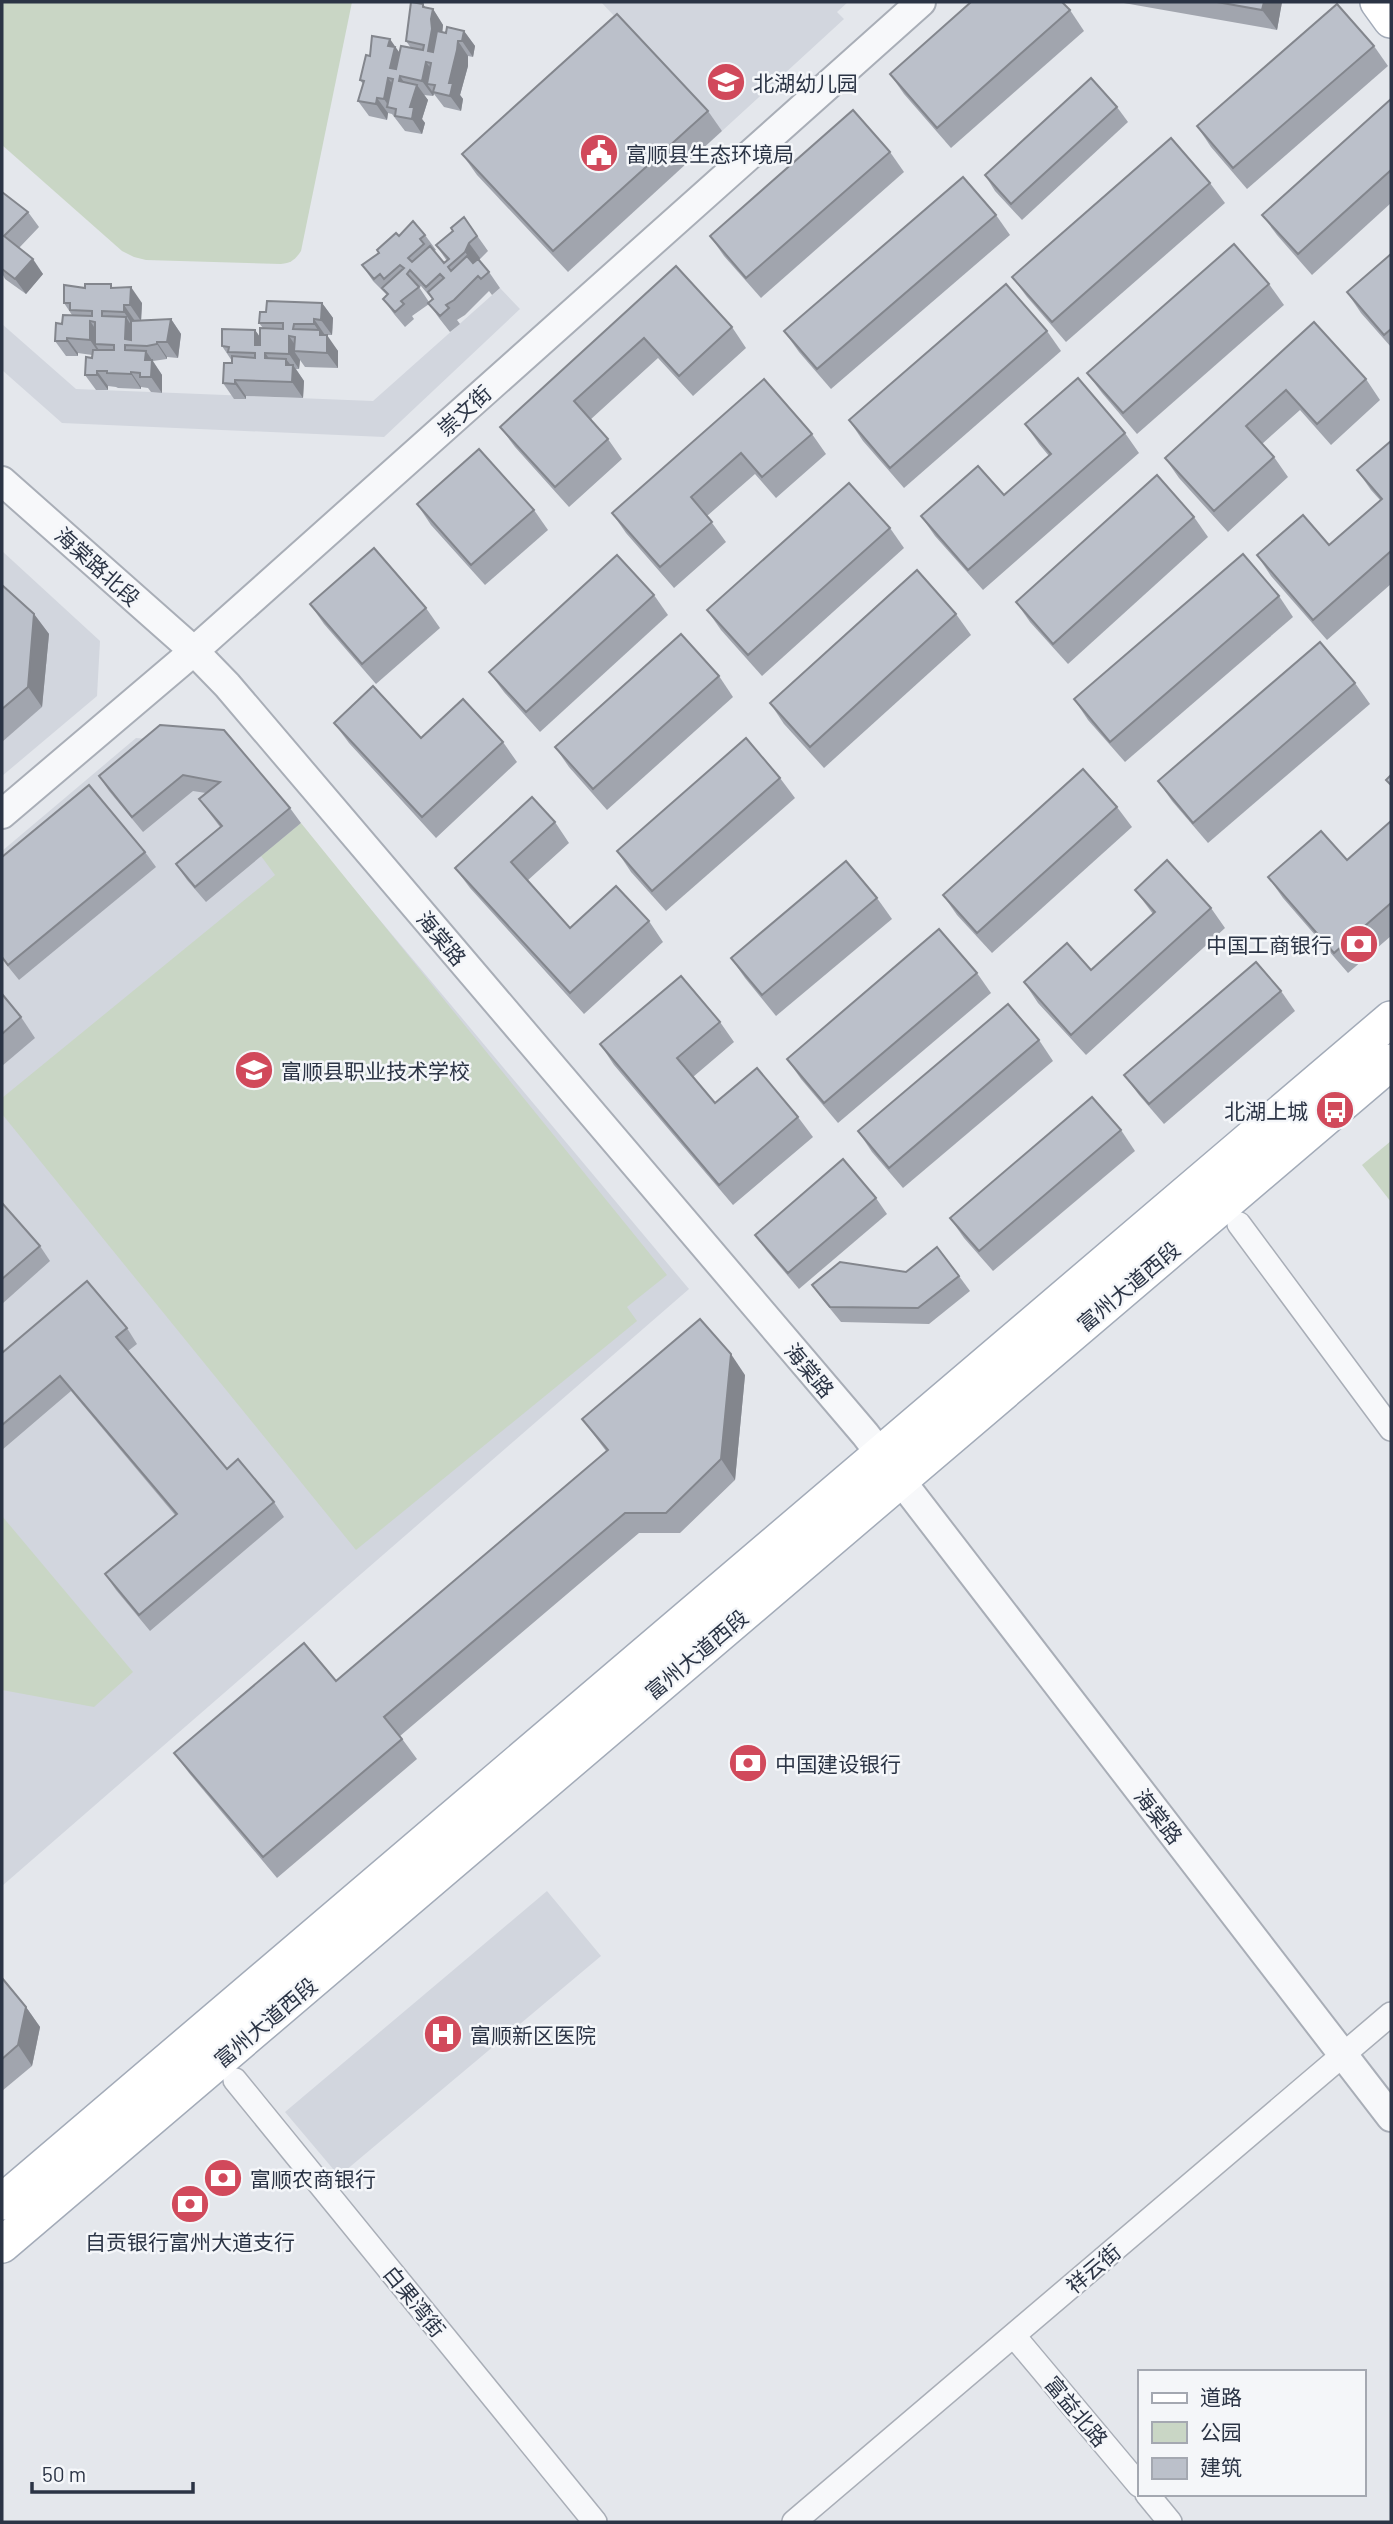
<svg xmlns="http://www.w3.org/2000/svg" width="1393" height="2524" viewBox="0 0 1393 2524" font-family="Barlow,'Noto Sans SC',sans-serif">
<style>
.built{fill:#d2d6de}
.green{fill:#c9d6c5}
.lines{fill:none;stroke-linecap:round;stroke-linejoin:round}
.minor-casing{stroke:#a9aeb7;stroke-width:26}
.tertiary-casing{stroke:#a9aeb7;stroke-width:32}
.primary-casing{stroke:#a3abb8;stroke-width:38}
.minor{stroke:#f7f8fa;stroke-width:23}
.tertiary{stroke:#f7f8fa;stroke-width:28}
.primary{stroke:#fff;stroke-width:35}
.wall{fill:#a1a5ae;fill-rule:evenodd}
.shaded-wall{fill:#83868d}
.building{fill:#bbc0ca;stroke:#83868d;stroke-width:2}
.labels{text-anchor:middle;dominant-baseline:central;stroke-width:5;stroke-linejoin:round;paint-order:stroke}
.poi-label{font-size:21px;fill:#2b3445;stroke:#f4f6f9;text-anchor:start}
.street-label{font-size:21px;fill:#2b3445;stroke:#f4f6f9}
</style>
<rect width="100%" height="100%" fill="#e4e7ec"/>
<!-- built -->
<g class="built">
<path d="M601,2L828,3L848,2L837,12L844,19L722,131Z"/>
<path d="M500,288L520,309L384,437L62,423L2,370V324L76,389L373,401Z"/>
<path d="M2,551L100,641L97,696L2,776Z"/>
<path d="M136,738L234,746L689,1289L2,1886V851Z"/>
<path d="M547,1891L601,1956L339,2176L285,2112Z"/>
</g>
<!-- green -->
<g class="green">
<path d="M2,2H352L301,251C295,260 291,263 281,264L146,260L134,257L122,251L2,145Z"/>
<path d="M301,823L667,1275L627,1307L637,1321L356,1550L2,1114V1098L275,875L261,856Z"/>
<path d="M1391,1141V1202L1362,1165Z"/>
<path d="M2,1516L133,1672L94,1707L2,1690Z"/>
</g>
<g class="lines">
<!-- minor casing -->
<g class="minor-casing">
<g id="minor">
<path d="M1239,1224L1391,1429"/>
<path d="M235,2080L595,2522"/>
<path d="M1014,2336L1139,2485"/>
<path d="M1147,2494L1170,2522"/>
<path d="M794,2522L1391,2014"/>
</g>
</g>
<!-- tertiary casing -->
<g class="tertiary-casing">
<g id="tertiary">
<path d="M2,481L194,651L227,685L865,1434L1391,2117"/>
<path d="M2,814L194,651L921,2"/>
</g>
</g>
<!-- primary casing -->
<g class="primary-casing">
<g id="primary">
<path d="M1378,2L1391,20"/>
<path d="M2,2202L1391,1019"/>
<path d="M2,2245L1391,1062"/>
</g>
</g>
<!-- minor -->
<use href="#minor" class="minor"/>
<!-- tertiary -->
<use href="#tertiary" class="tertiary"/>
<!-- primary -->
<use href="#primary" class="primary"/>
</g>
<!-- wall -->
<g class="wall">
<path d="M1118,2H1282L1277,30Z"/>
<path d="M423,4L425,8L433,9L443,25L442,32L446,33L464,31L475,46L473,57L468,56V66L460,95L463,99L461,111L444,107L434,94L433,96L424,95L428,100L422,119L425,123L422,134L405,131L392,114L388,113L387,120L369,116L358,101L363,84L360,80L370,56L399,53L411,48L406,41Z"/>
<path d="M1070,10L1084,31L951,148L904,94L890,74Z"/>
<path d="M1374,46L1388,66L1247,189L1211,147L1197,126Z"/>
<path d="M1391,99V203L1312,275L1277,235L1262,215Z"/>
<path d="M1117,107L1128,122L1022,220L995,191L985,175Z"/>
<path d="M708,111L722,131L568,272L477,175L462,154Z"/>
<path d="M890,152L904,172L761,298L724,256L710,236Z"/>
<path d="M1210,183L1225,203L1066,342L1027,297L1012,277Z"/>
<path d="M2,192L28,212L39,227L19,248L43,274L26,294L5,279L2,273Z"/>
<path d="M996,215L1010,235L831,389L799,352L784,331Z"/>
<path d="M464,217L488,251L479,260L489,272L500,288L492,295L489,291L465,315L457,320L460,324L450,332L439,318L429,304L412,316L414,319L405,327L394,314L383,299L387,295L373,281L362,265L379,253L399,236L425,235L436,250L434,251L444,263L447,261L436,245L453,231ZM421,286L432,299L429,302L419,287Z"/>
<path d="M1391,254V347L1361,313L1347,292Z"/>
<path d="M676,266L732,327L746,348L693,396L658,358L590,420L608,439L622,459L569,507L515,447L500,427Z"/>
<path d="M1269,284L1284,305L1137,434L1102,393L1087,373Z"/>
<path d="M85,288H113L142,303L141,321L171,319L181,334L178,358L167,357V359L153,361L162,375V393L151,392L148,388L141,387V389L118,388L116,387L108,386V390H96L85,375L92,358V355L78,353V356H66L55,341L62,324L72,315L64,303Z"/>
<path d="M322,303L333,318L332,335H325L338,351V368L305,367L300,360L299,369H296L304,381L303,398L246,396V399H234L223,383L232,361L222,346L255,330L260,337L263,328L259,323Z"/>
<path d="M1314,322L1366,379L1380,400L1331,445L1300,410L1262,444L1274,457L1288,477L1228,532L1179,478L1165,458Z"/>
<path d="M1047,331L1061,351L904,488L863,441L849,420Z"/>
<path d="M764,379L812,434L826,454L776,498L755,474L707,516L726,542L674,588L626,533L612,513Z"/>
<path d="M1025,424L1125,433L1139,453L983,590L935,536L921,516L1004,495L1049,456L1039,444Z"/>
<path d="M1391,441V584L1327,640L1271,576L1257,555L1329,545L1380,500L1371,490L1357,470Z"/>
<path d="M417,504L534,510L548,530L485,585L431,525Z"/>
<path d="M1194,517L1208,537L1068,664L1030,622L1016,602Z"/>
<path d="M890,528L904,548L762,676L721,630L707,610Z"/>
<path d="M2,585L34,614L49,634L42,707L2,742Z"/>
<path d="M654,595L668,615L540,732L504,692L489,672Z"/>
<path d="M1279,596L1293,617L1125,762L1088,720L1074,699Z"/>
<path d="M310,604L426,608L440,628L376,684L324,624Z"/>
<path d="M956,614L971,635L824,768L784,724L770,703Z"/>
<path d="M719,676L733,697L607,810L569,767L555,747Z"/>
<path d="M1355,683L1370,704L1208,843L1172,801L1158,781Z"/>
<path d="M334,723L421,738L503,742L517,762L436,838L349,743Z"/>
<path d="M160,725L290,808L301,823L206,902L187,880L176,864L220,827L199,799L206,793L193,791L143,832L109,791L99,776Z"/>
<path d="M780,778L795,798L666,911L631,872L617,851Z"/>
<path d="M1117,807L1132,827L992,953L957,915L943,895Z"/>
<path d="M1391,821V936L1348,973L1283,898L1268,877L1347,860Z"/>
<path d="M555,822L569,843L527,881L570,928L649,921L663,942L584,1014L470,888L455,868Z"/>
<path d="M145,852L156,867L19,980L2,959V857Z"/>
<path d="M1135,890L1211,908L1225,928L1086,1055L1038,1003L1024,982L1091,970L1153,914Z"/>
<path d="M877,898L892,919L776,1016L745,978L731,958Z"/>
<path d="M977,973L991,993L838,1123L801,1079L787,1059Z"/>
<path d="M1281,991L1295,1011L1164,1124L1139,1095L1124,1075Z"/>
<path d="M2,994L21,1017L35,1038L2,1066Z"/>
<path d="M720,1022L734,1042L693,1077L715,1103L798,1117L813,1137L733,1205L614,1065L600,1044Z"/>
<path d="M1039,1040L1053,1061L903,1188L872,1152L858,1131Z"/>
<path d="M1121,1130L1135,1151L993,1271L964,1238L950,1218Z"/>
<path d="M876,1198L887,1214L799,1289L766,1250L755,1235Z"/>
<path d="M2,1203L40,1246L50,1261L2,1304Z"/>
<path d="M906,1272L959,1276L970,1291L929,1324L841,1322L823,1300L812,1285Z"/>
<path d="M127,1328L137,1344L128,1351L227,1469L274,1502L284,1517L150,1631L116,1590L105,1574L175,1515L71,1391L2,1450V1353Z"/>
<path d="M745,1375L735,1480L680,1533H639L400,1736L417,1759L277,1878L189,1773L174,1753L336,1681L606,1451L582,1419Z"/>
<path d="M2,1978L26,2007L40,2027L32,2066L2,2091Z"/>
</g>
<!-- shaded-wall -->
<g class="shaded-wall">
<path d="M1264,2H1282L1277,30L1262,10Z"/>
<path d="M423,4L431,16L433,9L443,25L439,66L428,51Z"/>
<path d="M464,31L475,46L473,57L462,41Z"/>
<path d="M390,39L406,62L400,76L410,92L409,97L390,68L388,46Z"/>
<path d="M458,41L468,56V66L460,95L463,99L461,111L450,96L449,83Z"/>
<path d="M426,62L437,77L427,84L434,94L433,96L422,81Z"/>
<path d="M388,78L399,93L390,108L384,99Z"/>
<path d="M417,85L428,100L422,119L425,123L422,134L412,119L410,107Z"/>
<path d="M377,98L388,113L387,120L376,104Z"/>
<path d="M469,243L480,258L476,267L465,252Z"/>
<path d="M33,259L43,274L26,294L15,279Z"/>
<path d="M131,287L142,303L141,321L130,305Z"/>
<path d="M322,303L333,318L332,335L321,320Z"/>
<path d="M124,305L135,321L134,327L124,312Z"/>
<path d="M126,317L136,333V345L125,339Z"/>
<path d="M171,319L181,334L178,358L167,342Z"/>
<path d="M314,319L325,335V337L327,335L338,351V368L327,353L320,333L314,324Z"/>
<path d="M90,321L101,337L95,344L101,353V356L90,340Z"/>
<path d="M255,330L266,346V354L276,369L265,359L255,345Z"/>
<path d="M289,336L300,352L294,351L300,360L299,369L289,354Z"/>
<path d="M67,338L78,353V356L67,341Z"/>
<path d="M157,342L167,357V359L157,344Z"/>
<path d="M146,351L162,375V393L151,377L145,360Z"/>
<path d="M286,359L293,368V365L304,381L303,398L292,382L286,365Z"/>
<path d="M97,371L108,386V390L97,375Z"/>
<path d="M131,372L141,387V389L131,374Z"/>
<path d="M235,380L246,396V399L235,384Z"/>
<path d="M34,614L49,634L42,707L28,687Z"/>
<path d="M731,1354L745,1375L735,1480L721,1459Z"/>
<path d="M26,2007L40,2027L32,2066L18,2045Z"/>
</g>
<!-- building -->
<g class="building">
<path d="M411,2L423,4V7L433,9L431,19L432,29L428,51L433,52L437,31L446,33L447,27L464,31L462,41H458L457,50L449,83H453L450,96L433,92L435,85L427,84L431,63L426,62L422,81L400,76L399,81L417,85L410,107H414L412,119L395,116L396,109L387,107L393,79L388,78L384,99L377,98L376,104L358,101L364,81L360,80L366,55L370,56L372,36L390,39L388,46L395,47L390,68L396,69L401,46L423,50L424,45L406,41Z"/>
<path d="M971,2H1062L1070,10L937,128L890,74Z"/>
<path d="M1217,2H1264L1262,10Z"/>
<path d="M1337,4L1374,46L1233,168L1197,126Z"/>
<path d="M617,14L708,111L553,251L462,154Z"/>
<path d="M1091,78L1117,107L1011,204L985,175Z"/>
<path d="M1391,99V170L1298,254L1262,215Z"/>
<path d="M853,110L890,152L746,278L710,236Z"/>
<path d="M1171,138L1210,183L1052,322L1012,277Z"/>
<path d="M963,177L996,215L817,369L784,331Z"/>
<path d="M2,192L28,212L4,236L33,259L15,279L2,269Z"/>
<path d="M464,217L477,236L469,243L465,252L448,267L451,271L467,256L473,263L478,259L489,272L481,279L478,276L454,300L446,305L449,308L440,316L428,303L433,299L428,292L444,278L440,274L426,287L410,270L407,274L419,287L401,301L404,304L395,312L383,299L388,294L382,288L404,268L400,265L384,279L380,274L374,279L362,265L379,253L377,250L396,233L399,236L413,221L425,235L420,239L424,244L408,258L412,262L430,246L444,263L449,259L436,245L453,231L451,228Z"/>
<path d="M1234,244L1269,284L1123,413L1087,373Z"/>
<path d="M1391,254V329L1384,335L1347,292Z"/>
<path d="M676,266L732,327L679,376L644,338L574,401L608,439L555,487L500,427Z"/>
<path d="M85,284H111V288L131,287L130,305H124V312L102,311V316L126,317L125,339L131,340V321L171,319L167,342H157V344L147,346L125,345V350L146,351L145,360H152L151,377H140V373L131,372V374L107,373V371H97V375H85L86,357L92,358L93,350H114V345L95,344V322L90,321V340L67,338V341H55L56,323L62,324L63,315L92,316V311L70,310V303H64V285L85,288Z"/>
<path d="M1006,284L1047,331L890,468L849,420Z"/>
<path d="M267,301L322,303L321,320L314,319V324H294L293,329L320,330V335H327V353L294,351L295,337L289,336V354L265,353V358L286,359V365H293L292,382L235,380V384L223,383L224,363H232V356L255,358V353L228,352L229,347L222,346V329L255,330V345H260V328L283,329V323H259L260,312H266Z"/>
<path d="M1314,322L1366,379L1317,424L1286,390L1246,426L1274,457L1214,511L1165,458Z"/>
<path d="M1078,378L1125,433L968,570L921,516L978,466L1004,495L1051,454L1025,424Z"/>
<path d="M764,379L812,434L762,477L741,453L691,497L712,522L660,567L612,513Z"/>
<path d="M1391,441V551L1313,620L1257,555L1303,515L1329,545L1382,499L1357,470Z"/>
<path d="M479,449L534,510L471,565L417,504Z"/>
<path d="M1157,475L1194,517L1053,644L1016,602Z"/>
<path d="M849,483L890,528L748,655L707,610Z"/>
<path d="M374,548L426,608L362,664L310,604Z"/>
<path d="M1243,554L1279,596L1110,742L1074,699Z"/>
<path d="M617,555L654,595L526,712L489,672Z"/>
<path d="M917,570L956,614L810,747L770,703Z"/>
<path d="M2,585L34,614L28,687L2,709Z"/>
<path d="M681,634L719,676L593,789L555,747Z"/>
<path d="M1320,642L1355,683L1193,823L1158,781Z"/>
<path d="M373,686L421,738L463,699L503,742L422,817L334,723Z"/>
<path d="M160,725L224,730L290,808L195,887L176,864L222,826L199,799L220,782L183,775L132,817L99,776Z"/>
<path d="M746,738L780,778L652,891L617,851Z"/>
<path d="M1083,769L1117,807L977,933L943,895Z"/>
<path d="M1391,775V785L1386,780Z"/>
<path d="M89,785L145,852L8,965L2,957V857Z"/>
<path d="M532,797L555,822L511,862L570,928L616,886L649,921L570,993L455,868Z"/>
<path d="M1391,821V903L1334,953L1268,877L1321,831L1347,860Z"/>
<path d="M1167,860L1211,908L1071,1035L1024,982L1067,943L1091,970L1155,912L1135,890Z"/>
<path d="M846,861L877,898L762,995L731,958Z"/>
<path d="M939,929L977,973L824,1103L787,1059Z"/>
<path d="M1256,962L1281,991L1149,1104L1124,1075Z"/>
<path d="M681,976L720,1022L677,1058L715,1103L757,1068L798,1117L719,1185L600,1044Z"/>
<path d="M2,994L21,1017L2,1034Z"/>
<path d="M1008,1004L1039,1040L889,1168L858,1131Z"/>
<path d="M1092,1097L1121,1130L979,1251L950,1218Z"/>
<path d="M843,1159L876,1198L788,1273L755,1235Z"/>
<path d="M2,1203L40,1246L2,1279Z"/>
<path d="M937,1247L959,1276L918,1308L830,1307L812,1285L840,1262L906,1272Z"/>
<path d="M87,1281L127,1328L116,1337L227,1469L238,1459L274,1502L139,1615L105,1574L177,1514L60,1376L2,1425V1353Z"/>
<path d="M700,1319L731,1354L721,1459L666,1513H625L384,1717L402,1739L263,1857L174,1753L304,1643L336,1681L608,1450L582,1419Z"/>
<path d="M2,1978L26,2007L18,2045L2,2059Z"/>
</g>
<!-- icons -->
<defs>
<g id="school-disc" transform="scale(2.0125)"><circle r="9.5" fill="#d1495b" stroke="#f4f6f9"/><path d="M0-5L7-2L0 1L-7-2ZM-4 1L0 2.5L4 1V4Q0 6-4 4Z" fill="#fff"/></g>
<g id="civic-disc" transform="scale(2.0125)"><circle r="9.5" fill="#d1495b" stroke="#f4f6f9"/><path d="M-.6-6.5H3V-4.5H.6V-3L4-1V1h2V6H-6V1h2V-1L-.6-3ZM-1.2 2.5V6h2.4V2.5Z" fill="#fff"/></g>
<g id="bank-disc" transform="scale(2.0125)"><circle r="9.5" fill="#d1495b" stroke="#f4f6f9"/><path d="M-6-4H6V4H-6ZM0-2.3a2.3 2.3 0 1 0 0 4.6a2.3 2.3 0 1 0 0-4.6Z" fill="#fff"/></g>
<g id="bus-disc" transform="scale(2.0125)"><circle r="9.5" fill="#d1495b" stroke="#f4f6f9"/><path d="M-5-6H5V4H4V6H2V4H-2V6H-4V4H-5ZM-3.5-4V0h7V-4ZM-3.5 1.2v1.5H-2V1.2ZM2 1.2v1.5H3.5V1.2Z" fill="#fff"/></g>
<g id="hospital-disc" transform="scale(2.0125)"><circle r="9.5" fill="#d1495b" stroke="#f4f6f9"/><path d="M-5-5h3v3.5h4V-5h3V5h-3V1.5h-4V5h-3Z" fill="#fff"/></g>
</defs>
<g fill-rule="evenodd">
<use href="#school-disc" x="726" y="82"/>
<use href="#civic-disc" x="599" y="153"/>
<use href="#bank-disc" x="1359" y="944"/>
<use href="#school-disc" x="254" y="1070"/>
<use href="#bus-disc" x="1335" y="1110"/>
<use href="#bank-disc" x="748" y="1763"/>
<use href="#hospital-disc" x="443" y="2034"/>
<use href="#bank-disc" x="223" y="2178"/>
<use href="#bank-disc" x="190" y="2204"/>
</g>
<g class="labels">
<!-- poi labels -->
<g class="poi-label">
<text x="753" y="82">北湖幼儿园</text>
<text x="626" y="153">富顺县生态环境局</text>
<text x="1332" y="944" text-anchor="end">中国工商银行</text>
<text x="281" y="1070">富顺县职业技术学校</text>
<text x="1308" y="1110" text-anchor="end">北湖上城</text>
<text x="775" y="1763">中国建设银行</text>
<text x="470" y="2034">富顺新区医院</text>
<text x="250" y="2178">富顺农商银行</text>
<text x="190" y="2241" text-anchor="middle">自贡银行富州大道支行</text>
</g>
<!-- street labels -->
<g class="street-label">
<text transform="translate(464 410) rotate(-42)">崇文街</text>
<text transform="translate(98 566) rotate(42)">海棠路北段</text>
<text transform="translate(442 938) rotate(50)">海棠路</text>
<text transform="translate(1128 1286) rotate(-40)">富州大道西段</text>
<text transform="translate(810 1370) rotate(50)">海棠路</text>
<text transform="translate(696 1654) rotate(-40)">富州大道西段</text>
<text transform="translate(1159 1816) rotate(52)">海棠路</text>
<text transform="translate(265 2022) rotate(-40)">富州大道西段</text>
<text transform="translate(1093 2268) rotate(-40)">祥云街</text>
<text transform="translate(415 2301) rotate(51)">白果湾街</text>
<text transform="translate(1077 2411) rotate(50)">富益北路</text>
</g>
</g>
<!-- border -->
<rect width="1393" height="2524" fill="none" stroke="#2b3445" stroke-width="7"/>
<!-- legend -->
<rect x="1138" y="2370" width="228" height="126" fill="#f4f6f9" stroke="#a4a8b1" stroke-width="2"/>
<rect x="1152" y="2393" width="35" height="10" fill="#ffffff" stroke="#a4a8b1" stroke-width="2"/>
<text x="1200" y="2405" font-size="21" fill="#2b3445">道路</text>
<rect x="1152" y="2422" width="35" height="21" fill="#c9d6c5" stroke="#a4a8b1" stroke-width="2"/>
<text x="1200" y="2440" font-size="21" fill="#2b3445">公园</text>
<rect x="1152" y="2458" width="35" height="21" fill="#bbc0ca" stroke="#a4a8b1" stroke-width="2"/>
<text x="1200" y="2475" font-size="21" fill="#2b3445">建筑</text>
<!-- scale -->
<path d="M32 2482v10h161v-10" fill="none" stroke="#2b3445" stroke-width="3.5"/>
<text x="42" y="2482" font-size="21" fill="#2b3445" stroke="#f4f6f9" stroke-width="5" paint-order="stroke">50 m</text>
</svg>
